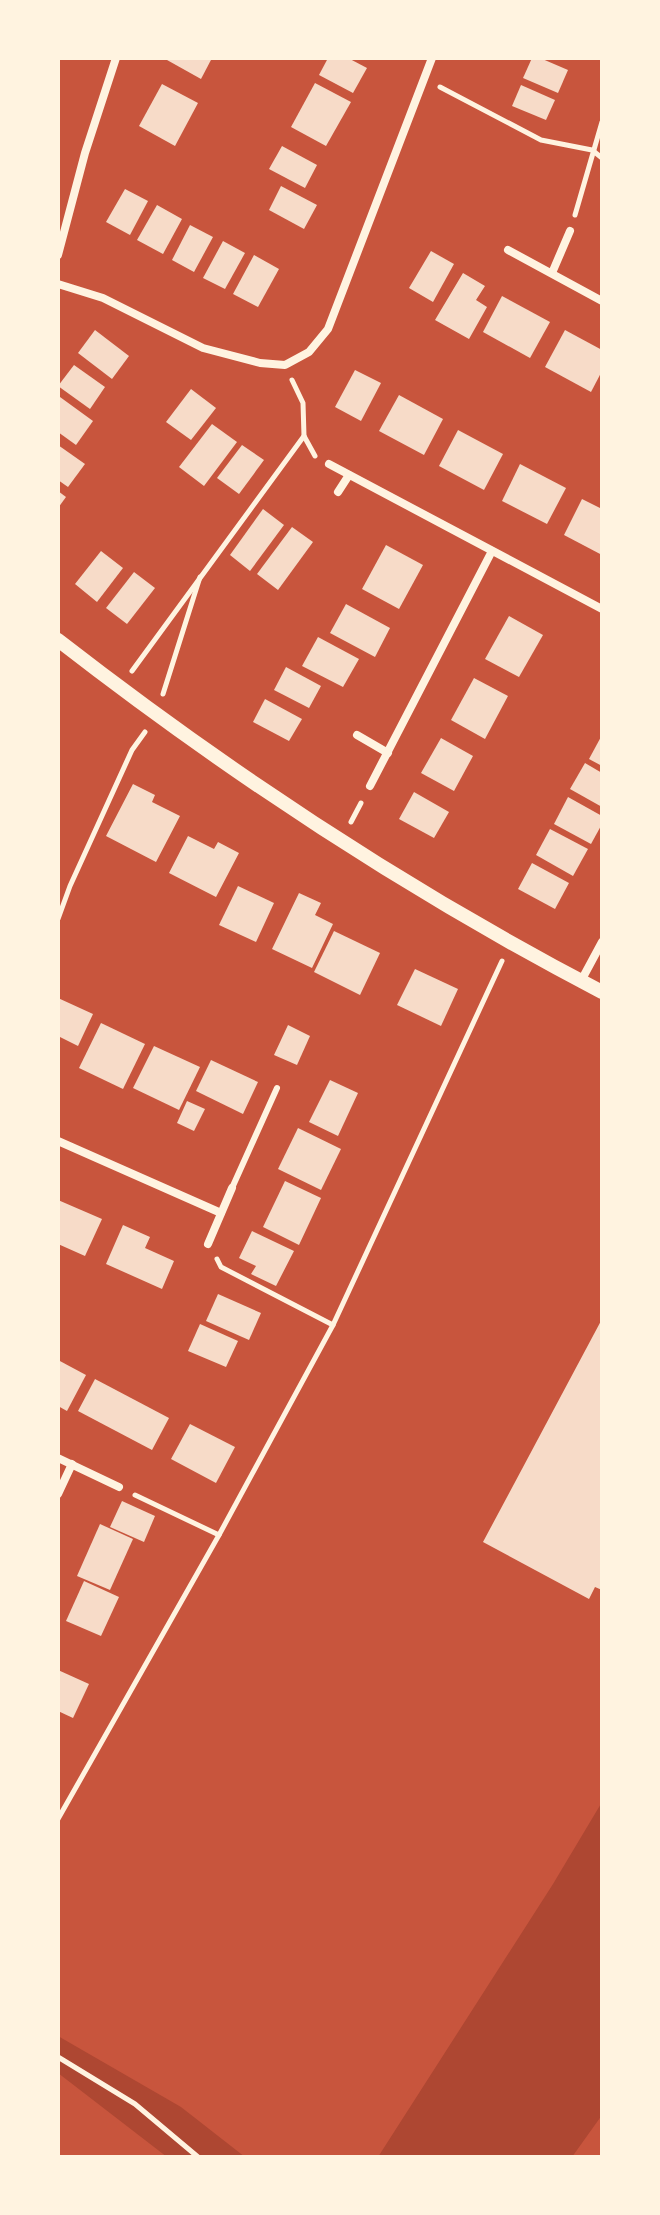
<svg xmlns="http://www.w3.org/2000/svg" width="660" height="2215" viewBox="0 0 660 2215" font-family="'Open Sans',sans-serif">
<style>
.green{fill:#ae4732}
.building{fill:#f7dbc8}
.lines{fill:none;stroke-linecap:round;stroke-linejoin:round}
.path{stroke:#fff3e0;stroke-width:5}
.service{stroke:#fff3e0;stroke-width:6}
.minor{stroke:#fff3e0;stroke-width:8}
.tertiary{stroke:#fff3e0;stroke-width:14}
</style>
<rect width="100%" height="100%" fill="#c8553d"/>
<!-- green -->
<g class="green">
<path d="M602,1802V2115L572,2157H378L553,1884Z"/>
<path d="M58,2036L181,2107L245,2157H167L58,2073Z"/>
</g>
<!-- building -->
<g class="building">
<path d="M168,58H212L201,79L167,60Z"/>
<path d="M328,58H348L367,68L353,93L319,75Z"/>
<path d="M532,58H540L568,70L558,93L523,78Z"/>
<path d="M315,83L351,102L326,146L291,127Z"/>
<path d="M162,84L198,103L175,146L139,126Z"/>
<path d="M521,85L555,100L546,120L512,106Z"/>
<path d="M282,146L317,165L305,188L269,169Z"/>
<path d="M281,186L317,205L304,229L269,210Z"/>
<path d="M125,189L148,201L130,235L106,222Z"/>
<path d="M157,205L182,219L163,254L137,240Z"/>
<path d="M190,225L213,237L194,272L172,260Z"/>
<path d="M223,241L245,253L225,289L203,278Z"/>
<path d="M431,251L454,264L433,302L409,288Z"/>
<path d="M254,255L279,269L258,307L233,294Z"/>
<path d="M463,273L485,286L476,300L487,307L469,339L435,320Z"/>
<path d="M502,296L550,322L530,358L483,332Z"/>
<path d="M95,330L129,356L112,379L78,353Z"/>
<path d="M565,330L602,350V371L591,392L545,367Z"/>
<path d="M74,365L105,387L90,409L58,386Z"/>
<path d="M355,370L381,383L361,421L335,407Z"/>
<path d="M191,389L216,408L191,440L166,422Z"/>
<path d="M399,395L443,419L424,455L379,431Z"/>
<path d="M60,397L93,421L76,445L58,432V400Z"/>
<path d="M212,424L237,442L204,486L179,467Z"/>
<path d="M458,430L503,454L484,490L439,466Z"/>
<path d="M58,445L85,464L68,487L58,480Z"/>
<path d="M242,445L264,460L239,494L217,478Z"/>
<path d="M520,464L566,488L547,524L502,501Z"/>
<path d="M58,491L66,497L58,508Z"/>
<path d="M582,499L602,509V555L564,535Z"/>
<path d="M263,509L284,525L250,571L230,555Z"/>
<path d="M292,527L313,542L278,590L257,574Z"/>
<path d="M386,545L423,565L399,609L362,589Z"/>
<path d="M101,551L123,568L97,602L75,584Z"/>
<path d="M134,572L155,588L127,624L106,608Z"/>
<path d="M346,604L390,628L375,657L330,633Z"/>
<path d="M509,616L543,635L519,677L485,659Z"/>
<path d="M318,637L359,659L343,687L302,666Z"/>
<path d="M286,667L321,686L309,708L274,690Z"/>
<path d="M474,678L508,696L485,739L451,720Z"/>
<path d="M265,699L302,719L289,741L253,722Z"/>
<path d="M602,735V766L589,759Z"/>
<path d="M441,738L473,756L454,791L421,773Z"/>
<path d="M585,763L602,773V807L570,789Z"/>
<path d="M133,784L155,795L152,802L180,816L156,862L106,836Z"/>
<path d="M414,792L449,812L434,838L399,819Z"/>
<path d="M568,797L602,816V824L591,844L554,824Z"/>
<path d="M550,829L588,849L573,876L536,855Z"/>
<path d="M188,836L214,849L218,842L239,853L216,897L169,873Z"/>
<path d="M532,863L569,883L555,909L518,889Z"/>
<path d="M238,886L274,903L256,942L219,925Z"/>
<path d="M299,893L321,903L315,915L333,924L312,968L272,949Z"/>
<path d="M334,931L380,953L360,995L314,972Z"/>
<path d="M415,969L458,989L441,1026L397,1005Z"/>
<path d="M58,998L93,1014L78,1046L58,1036Z"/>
<path d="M101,1023L145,1044L123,1089L79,1068Z"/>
<path d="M288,1025L310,1036L297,1065L274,1055Z"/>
<path d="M154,1046L200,1067L179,1110L133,1088Z"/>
<path d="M211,1060L258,1082L243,1114L196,1091Z"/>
<path d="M330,1080L358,1093L338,1136L309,1122Z"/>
<path d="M187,1101L205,1109L194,1131L177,1123Z"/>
<path d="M298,1128L341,1149L321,1190L278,1169Z"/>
<path d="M285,1181L321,1198L299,1245L263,1227Z"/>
<path d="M58,1200L102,1219L85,1256L58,1244Z"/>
<path d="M123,1225L150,1237L145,1248L174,1261L162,1289L106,1264Z"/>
<path d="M252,1231L294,1251L276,1286L251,1274L256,1266L239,1258Z"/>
<path d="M218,1294L261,1313L249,1340L206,1321Z"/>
<path d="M602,1319V1590L595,1587L589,1599L483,1542Z"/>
<path d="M200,1324L238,1341L226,1367L188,1351Z"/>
<path d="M58,1360L86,1375L67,1411L58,1406Z"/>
<path d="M95,1379L169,1418L152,1450L78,1411Z"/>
<path d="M190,1424L235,1447L216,1483L171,1459Z"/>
<path d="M122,1501L155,1516L144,1542L110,1527Z"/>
<path d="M100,1524L133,1539L110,1590L77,1576Z"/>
<path d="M84,1581L119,1597L101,1636L66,1621Z"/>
<path d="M58,1670L89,1684L73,1718L58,1711Z"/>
</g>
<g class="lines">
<!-- path -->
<g class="path">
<path d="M440,87L541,140L592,150L602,158"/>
<path d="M575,215L602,122"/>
<path d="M292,380L303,403L304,436L315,456"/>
<path d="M132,671L304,436"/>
<path d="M163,694L200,577"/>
<path d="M351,822L361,803"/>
<path d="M58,919L70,886L132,750L145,732"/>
<path d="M217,1259L221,1267L333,1325"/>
<path d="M135,1495L219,1535"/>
<path d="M58,1819L219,1535L333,1325L502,961"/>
<path d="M58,2057L135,2104L198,2157"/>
</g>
<!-- service -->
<path class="service" d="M232,1188L277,1088"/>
<!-- minor -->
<g class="minor">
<path d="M508,250L602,301"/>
<path d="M58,255L85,153L116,58"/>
<path d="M552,273L570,231"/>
<path d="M58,284L103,298L203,348L260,363L285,365L309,352L328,329L432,58"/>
<path d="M329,464L602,609"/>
<path d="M338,492L349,475"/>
<path d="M357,735L388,753"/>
<path d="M370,786L492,551"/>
<path d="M581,981L602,942"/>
<path d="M58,1141L221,1213"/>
<path d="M208,1244L232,1188"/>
<path d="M58,1458L119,1487"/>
<path d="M58,1494L72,1464"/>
</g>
<!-- tertiary -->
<path class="tertiary" d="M58,640C228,772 410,892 602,992"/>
</g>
<!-- border -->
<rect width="660" height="2215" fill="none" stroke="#fff3e0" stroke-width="120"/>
</svg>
